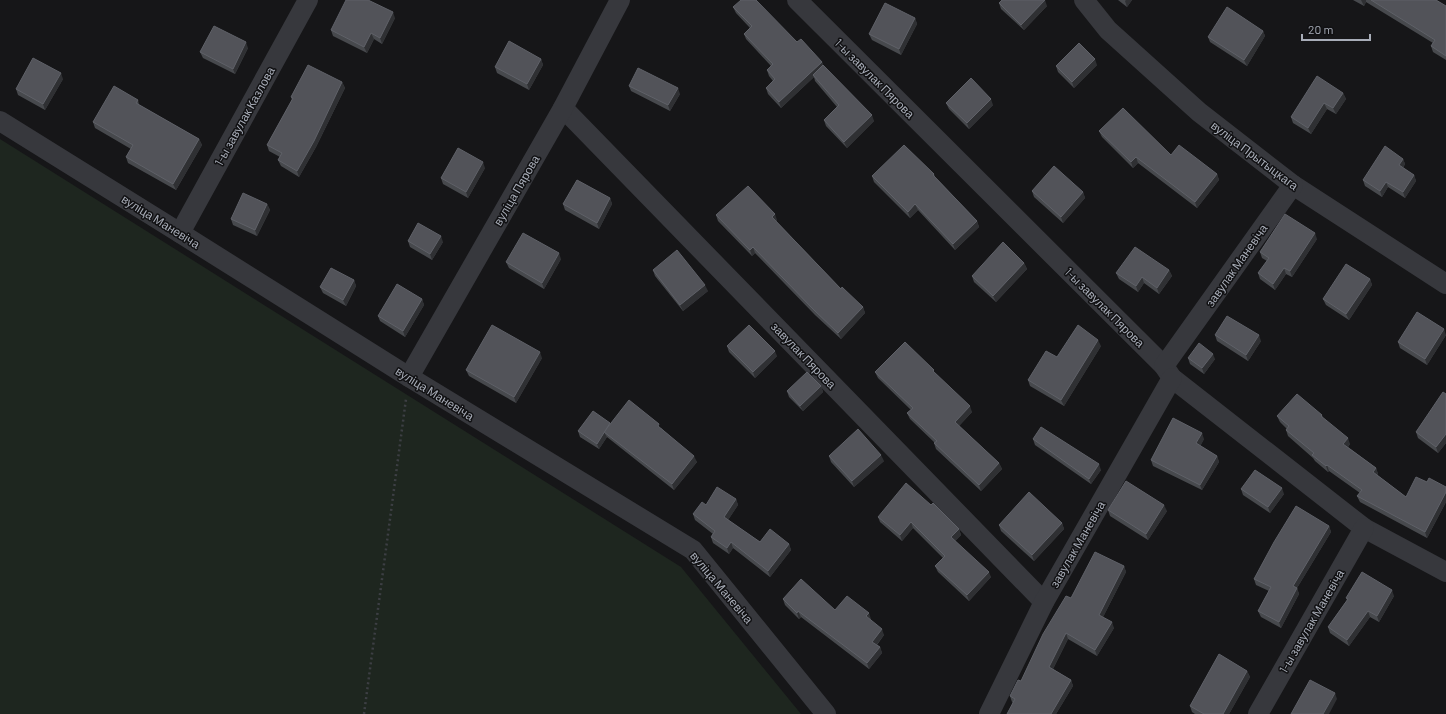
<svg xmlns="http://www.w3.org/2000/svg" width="1446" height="714" viewBox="0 0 1446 714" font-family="Barlow,sans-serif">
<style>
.green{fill:#1e261f}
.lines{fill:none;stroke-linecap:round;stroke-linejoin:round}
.path{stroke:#3d3f44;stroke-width:2.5;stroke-dasharray:2 3;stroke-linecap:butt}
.street{stroke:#37383d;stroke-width:20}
.wall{fill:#47494d}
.shaded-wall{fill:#2f3033}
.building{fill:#525359;stroke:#5f6168}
.labels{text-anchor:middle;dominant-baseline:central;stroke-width:3;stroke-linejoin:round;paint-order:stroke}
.street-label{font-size:12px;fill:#a8adb8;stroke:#111113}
</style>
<rect width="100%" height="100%" fill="#161618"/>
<!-- green -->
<path class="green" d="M0,139L681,567L801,714H0Z"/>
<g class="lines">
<!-- path -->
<path class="path" d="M364,714L406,399"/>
<!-- street -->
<g class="street">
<path d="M797,0L1164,366L1172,378L1364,528L1446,572"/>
<path d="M1084,0L1108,30L1199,112L1293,185L1446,284"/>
<path d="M563,108L1044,602"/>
<path d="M0,121L180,233L409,377L693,550L826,714"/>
<path d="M180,233L308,0"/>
<path d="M1164,366L1293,185"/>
<path d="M409,377L563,108L620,0"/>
<path d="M989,714L1044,602L1172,378"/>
<path d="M1258,714L1364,528"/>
</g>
</g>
<!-- wall -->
<g class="wall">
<path d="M1118,0H1132L1127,7Z"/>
<path d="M1353,0H1436L1446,6V60L1433,52L1431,46L1433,43L1366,2L1364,6Z"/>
<path d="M999,3L1047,6L1024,30L1001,9Z"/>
<path d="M733,7L797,42L822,62L823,65L874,121L847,148L826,126L824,120L837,107L815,81L814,77L781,108L768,94L766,88L773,81L769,76L767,70L771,66L746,39L744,34L750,28L736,13Z"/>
<path d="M395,18L382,44L374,39L367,53L333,36L331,30Z"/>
<path d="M915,18L917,24L901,55L872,40L869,34Z"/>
<path d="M1263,31L1265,36L1247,66L1210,42L1208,37Z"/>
<path d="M248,48L235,74L203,58L200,52Z"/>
<path d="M541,59L543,65L529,90L497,73L495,67Z"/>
<path d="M1097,65L1074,88L1058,72L1056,66Z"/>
<path d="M63,79L45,110L18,95L16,89Z"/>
<path d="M342,82L345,88L316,147L299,177L281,166L278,160L280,157L269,151L267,145L292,100L291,97Z"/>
<path d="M629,86L680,94L670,111L631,91Z"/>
<path d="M1343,93L1346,99L1336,114L1327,109L1311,134L1293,123L1291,117Z"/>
<path d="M138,100L139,105L199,139L202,145L176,190L128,163L126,157L131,149L95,128L93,122Z"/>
<path d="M946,103L993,105L969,129L949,109Z"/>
<path d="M1099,131L1171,155L1217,174L1219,180L1197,208L1138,163L1133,168L1102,137Z"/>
<path d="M1403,159L1405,164L1403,168L1414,175L1416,181L1405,198L1388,187L1382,197L1365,186L1363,180Z"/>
<path d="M485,168L468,198L443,184L441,178Z"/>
<path d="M934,174L935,177L977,221L979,227L955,250L918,210L910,218L874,182L872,176Z"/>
<path d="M1032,191L1083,192L1085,198L1063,223L1034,197Z"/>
<path d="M610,198L612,204L599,229L565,210L563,204Z"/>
<path d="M267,204L270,210L257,236L233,225L231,219Z"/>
<path d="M716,215L777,220L776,221L841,289L863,307L865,313L841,339L815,315L755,253L752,256L718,221Z"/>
<path d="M1317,239L1292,277L1286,274L1275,290L1260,279L1258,273L1267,261L1262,258L1260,252Z"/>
<path d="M408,241L443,242L432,260L410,247Z"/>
<path d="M561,259L544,289L509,268L506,262Z"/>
<path d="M1024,263L1027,269L996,302L974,282L972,276Z"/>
<path d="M653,270L708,291L683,311L655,276Z"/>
<path d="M1169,270L1172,276L1159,294L1144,283L1138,292L1119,279L1116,273Z"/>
<path d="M1370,279L1372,285L1349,320L1326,305L1323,299Z"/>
<path d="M354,280L356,286L346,306L323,293L320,287Z"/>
<path d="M422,299L424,305L405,337L380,321L378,316Z"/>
<path d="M1215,335L1261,341L1248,361L1217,341Z"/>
<path d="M1446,335L1427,365L1400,348L1398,342Z"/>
<path d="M727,346L777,356L755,378L729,352Z"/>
<path d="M1101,346L1064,406L1030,386L1028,380L1057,357Z"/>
<path d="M542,358L516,403L469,376L466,370Z"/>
<path d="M1188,358L1215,359L1204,374L1190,364Z"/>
<path d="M875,372L935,373L972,412L959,426L999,463L1002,469L981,491L936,449L934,443H935L910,419L907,413L911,410L878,378Z"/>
<path d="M821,386L823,392L803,411L789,397L787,391Z"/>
<path d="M1446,394V443L1438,453L1418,438L1416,432Z"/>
<path d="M1322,415L1323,418L1350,444L1348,447L1376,468L1378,474L1377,475L1406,497L1427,482L1446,487V502L1427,538L1360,502L1357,496L1360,493L1329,471L1328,472L1315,461L1313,458L1288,436L1286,430L1287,429L1280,422L1277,416Z"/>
<path d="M610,423V424L661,428L697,462L674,490L607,437L599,449L580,437L578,431Z"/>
<path d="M1033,439L1101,470L1091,484L1035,445Z"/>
<path d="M1204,439L1200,446L1217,456L1219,462L1202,490L1153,466L1151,460Z"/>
<path d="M829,456L884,461L854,487L831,462Z"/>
<path d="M1241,489L1284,494L1270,513L1243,495Z"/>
<path d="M736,499L738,505L728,520L760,542L789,544L791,550L770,577L733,548L729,554L713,543L711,537L713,534L695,520L693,514L706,505Z"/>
<path d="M1108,510L1167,511L1148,540L1110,516Z"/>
<path d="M878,517L959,529L961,535L955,541L991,577L969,601L938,572L935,566L943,558L913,528L902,541L880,522Z"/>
<path d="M1062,523L1064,529L1034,561L1001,531L999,525Z"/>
<path d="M1329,526L1331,532L1297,588L1299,594L1281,628L1261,617L1258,611L1269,591L1256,585L1254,579Z"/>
<path d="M1124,566L1126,572L1103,617L1114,628L1097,656L1068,639L1053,669L1071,680L1073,686L1056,714H1007L1013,703L1012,702L1010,696L1021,681L1071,598Z"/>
<path d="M1394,596L1379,622L1370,617L1349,646L1330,633L1328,627L1347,600L1346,598Z"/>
<path d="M783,599L835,610L871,619L870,620L884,635L877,645L880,647L882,653L869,669L801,617L799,619L785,605Z"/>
<path d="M1247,671L1250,677L1229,714H1195L1192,712L1190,706Z"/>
</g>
<!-- shaded-wall -->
<g class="shaded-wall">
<path d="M1045,0L1047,6L1024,30L1021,25Z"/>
<path d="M1126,0H1132L1127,7L1125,1Z"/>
<path d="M1361,0H1366V2L1364,6Z"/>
<path d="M393,12L395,18L382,44L380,38Z"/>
<path d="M915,18L917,24L901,55L899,49Z"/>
<path d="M1263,31L1265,36L1247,66L1244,60Z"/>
<path d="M371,33L374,39L367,53L364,47Z"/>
<path d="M246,42L248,48L235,74L233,69Z"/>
<path d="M541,59L543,65L529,90L527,84Z"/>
<path d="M1095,59L1097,65L1074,88L1072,82Z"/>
<path d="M822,62L824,68L813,75L814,77L781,108L779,102Z"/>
<path d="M61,73L63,79L45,110L43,104Z"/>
<path d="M342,82L345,88L316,147L299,177L297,171Z"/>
<path d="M678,88L680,94L670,111L668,105Z"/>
<path d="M1343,93L1346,99L1336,114L1333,108Z"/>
<path d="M991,99L993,105L969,129L967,123Z"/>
<path d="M1324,103L1327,109L1311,134L1308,128Z"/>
<path d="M872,115L874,121L847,148L844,142Z"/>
<path d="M199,139L202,145L176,190L173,184Z"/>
<path d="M1136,157L1138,163L1133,168L1131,162Z"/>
<path d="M1403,159L1405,164L1401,171L1399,165Z"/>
<path d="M483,162L485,168L468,198L466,192Z"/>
<path d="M1217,174L1219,180L1197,208L1195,202Z"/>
<path d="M1414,175L1416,181L1405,198L1403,192Z"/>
<path d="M1386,182L1388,187L1382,197L1380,191Z"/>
<path d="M1083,192L1085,198L1063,223L1061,217Z"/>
<path d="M610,198L612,204L599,229L597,223Z"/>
<path d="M267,204L270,210L257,236L255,230Z"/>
<path d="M915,204L918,210L910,218L908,212Z"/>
<path d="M775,214L777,220L774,223L772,217Z"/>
<path d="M977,221L979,227L955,250L953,244Z"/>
<path d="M1315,233L1317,239L1292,277L1290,271Z"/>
<path d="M441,236L443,242L432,260L430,254Z"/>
<path d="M753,247L755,253L752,256L750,250Z"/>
<path d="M559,253L561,259L544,289L542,283Z"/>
<path d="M1024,263L1027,269L996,302L993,296Z"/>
<path d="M1284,268L1286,274L1275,290L1273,284Z"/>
<path d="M1169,270L1172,276L1159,294L1157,288Z"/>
<path d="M1142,277L1144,283L1138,292L1136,286Z"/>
<path d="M1370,279L1372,285L1349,320L1346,314Z"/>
<path d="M354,280L356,286L346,306L343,300Z"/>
<path d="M705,285L708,291L683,311L680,305Z"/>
<path d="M422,299L424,305L405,337L403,331Z"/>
<path d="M863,307L865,313L841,339L838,333Z"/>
<path d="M1444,329L1446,335L1427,365L1425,359Z"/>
<path d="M1259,335L1261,341L1248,361L1246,355Z"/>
<path d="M1098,340L1101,346L1064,406L1061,400Z"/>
<path d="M775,351L777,356L755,378L753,372Z"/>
<path d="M540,352L542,358L516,403L514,397Z"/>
<path d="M1213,354L1215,359L1204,374L1202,368Z"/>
<path d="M821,386L823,392L803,411L800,406Z"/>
<path d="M970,406L972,412L957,428L955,422Z"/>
<path d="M610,423L612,429L604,432L607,437L599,449L597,444Z"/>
<path d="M1202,433L1204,439L1199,449L1196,443Z"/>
<path d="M1446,434V443L1438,453L1436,447Z"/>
<path d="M1348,438L1350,444L1345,450L1343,444Z"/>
<path d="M881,455L884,461L854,487L852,481Z"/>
<path d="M694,456L697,462L674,490L672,484Z"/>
<path d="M1217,456L1219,462L1202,490L1200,485Z"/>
<path d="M999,463L1002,469L981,491L979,485Z"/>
<path d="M1099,464L1101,470L1091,484L1089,479Z"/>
<path d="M1327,465L1329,471L1328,472L1326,466Z"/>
<path d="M1376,468L1378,474L1375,478L1373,472Z"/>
<path d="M1282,488L1284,494L1270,513L1268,507Z"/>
<path d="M1446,492V502L1427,538L1425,532Z"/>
<path d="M736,499L738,505L726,523L724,517Z"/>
<path d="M1164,505L1167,511L1148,540L1146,534Z"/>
<path d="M911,522L913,528L902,541L900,535Z"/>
<path d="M1062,523L1064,529L1034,561L1032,555Z"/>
<path d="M1329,526L1331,532L1297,588L1299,594L1281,628L1279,622L1293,586Z"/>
<path d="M959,529L961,535L953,543L951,537Z"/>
<path d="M731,542L733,548L729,554L727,548Z"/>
<path d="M789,544L791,550L770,577L768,571Z"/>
<path d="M1124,566L1126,572L1101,621L1099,615Z"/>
<path d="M989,572L991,577L969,601L967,595Z"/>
<path d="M1392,590L1394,596L1379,622L1377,616Z"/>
<path d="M798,611L801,617L799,619L797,613Z"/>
<path d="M1368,611L1370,617L1349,646L1347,640Z"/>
<path d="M869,613L871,619L868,622L866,616Z"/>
<path d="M1112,622L1114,628L1097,656L1095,650Z"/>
<path d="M882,629L884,635L874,648L872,642Z"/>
<path d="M1066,633L1068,639L1051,673L1049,667Z"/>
<path d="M880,647L882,653L869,669L867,663Z"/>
<path d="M1247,671L1250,677L1229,714H1223Z"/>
<path d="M1071,680L1073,686L1056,714H1051Z"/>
<path d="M1335,693L1337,699L1329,714H1323Z"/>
</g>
<!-- building -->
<g class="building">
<path d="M346,0H368L393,12L380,38L371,33L364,47L331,30Z"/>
<path d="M741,0H756L797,42L801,39L822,62L779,102L766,88L775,79L767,70L773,64L744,34L752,26L733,7Z"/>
<path d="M1002,0H1045L1021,25L999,3Z"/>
<path d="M1371,0H1436L1446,6V56L1431,46L1435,40Z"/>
<path d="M885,3L915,18L899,49L869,34Z"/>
<path d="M1227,7L1263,31L1244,60L1208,37Z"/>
<path d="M214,26L246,42L233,69L200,52Z"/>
<path d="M509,41L541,59L527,84L495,67Z"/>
<path d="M1079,43L1095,59L1072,82L1056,66Z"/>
<path d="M33,58L61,73L43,104L16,89Z"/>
<path d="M308,65L342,82L314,141L297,171L278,160L282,153L267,145L293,98L291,97Z"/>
<path d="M823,65L872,115L844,142L824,120L839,105L813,75Z"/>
<path d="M638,68L678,88L668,105L629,86Z"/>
<path d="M1317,76L1343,93L1333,108L1324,103L1308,128L1291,117Z"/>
<path d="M971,78L991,99L967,123L946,103Z"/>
<path d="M114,86L138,100L136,103L199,139L173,184L126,157L133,145L93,122Z"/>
<path d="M1123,108L1171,155L1179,145L1217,174L1195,202L1136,157L1131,162L1099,131Z"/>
<path d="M904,145L934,174L933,175L977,221L953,244L915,204L908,212L872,176Z"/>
<path d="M1385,146L1403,159L1399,165L1414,175L1403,192L1386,182L1380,191L1363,180Z"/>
<path d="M458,148L483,162L466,192L441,178Z"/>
<path d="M1054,166L1083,192L1061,217L1032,191Z"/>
<path d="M577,180L610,198L597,223L563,204Z"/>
<path d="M748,186L775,214L772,217L841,289L842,287L863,307L838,333L813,309L753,247L750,250L716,215Z"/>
<path d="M243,193L267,204L255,230L231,219Z"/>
<path d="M1285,214L1315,233L1290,271L1284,268L1273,284L1258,273L1269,258L1260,252Z"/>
<path d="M418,223L441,236L430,254L408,241Z"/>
<path d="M523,233L559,253L542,283L506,262Z"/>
<path d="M1003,242L1024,263L993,296L972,276Z"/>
<path d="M1135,247L1169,270L1157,288L1142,277L1136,286L1116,273Z"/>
<path d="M677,250L705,285L680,305L653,270Z"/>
<path d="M1346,264L1370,279L1346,314L1323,299Z"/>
<path d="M331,268L354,280L343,300L320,287Z"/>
<path d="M397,284L422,299L403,331L378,316Z"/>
<path d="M1417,312L1444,329L1425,359L1398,342Z"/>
<path d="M1227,316L1259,335L1246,355L1215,335Z"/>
<path d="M492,325L540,352L514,397L466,370Z"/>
<path d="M749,325L775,351L753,372L727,346Z"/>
<path d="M1078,325L1098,340L1061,400L1028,380L1046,351L1057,357Z"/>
<path d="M905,342L934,370L933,371L970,406L955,422L999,463L979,485L934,443L937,441L907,413L913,408L875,372Z"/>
<path d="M1199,343L1213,354L1202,368L1188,358Z"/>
<path d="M807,372L821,386L800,406L787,391Z"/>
<path d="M1443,392L1446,394V434L1436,447L1416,432Z"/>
<path d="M1297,394L1322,415L1321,416L1348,438L1343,444L1376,468L1373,472L1406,497L1416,477L1427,482L1429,478L1446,487V492L1425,532L1357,496L1362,490L1327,465L1326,466L1312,455L1314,453L1286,430L1289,426L1277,416Z"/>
<path d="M629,400L659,424L658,426L694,456L672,484L604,432Z"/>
<path d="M593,411L610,423L597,444L578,431Z"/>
<path d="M1173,418L1202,433L1196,443L1217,456L1200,485L1151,460Z"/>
<path d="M1041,427L1099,464L1089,479L1033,439Z"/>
<path d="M858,429L881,455L852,481L829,456Z"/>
<path d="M1255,470L1282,488L1268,507L1241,489Z"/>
<path d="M1126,481L1164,505L1146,534L1108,510Z"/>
<path d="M906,483L931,505L933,503L959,529L951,537L989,572L967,595L935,566L945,556L911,522L900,535L878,517Z"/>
<path d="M717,487L736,499L724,517L760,542L770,529L789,544L768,571L731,542L727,548L711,537L715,531L693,514L702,502L706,505Z"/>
<path d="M1029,492L1062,523L1032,555L999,525Z"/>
<path d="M1296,506L1329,526L1293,586L1297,588L1279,622L1258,611L1271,587L1254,579L1274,542Z"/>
<path d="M1095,552L1124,566L1099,615L1112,622L1095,650L1066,633L1049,667L1071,680L1051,714H1007L1015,699L1010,696L1018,680L1021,681L1043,634L1066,596L1071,598Z"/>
<path d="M1362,572L1392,590L1377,616L1368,611L1347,640L1328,627L1348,599L1346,598Z"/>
<path d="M801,579L835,610L847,596L869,613L866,616L882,629L872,642L880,647L867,663L798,611L797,613L783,599Z"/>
<path d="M1219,654L1247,671L1223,714H1204L1190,706Z"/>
<path d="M1310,680L1335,693L1323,714H1291Z"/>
</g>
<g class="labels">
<!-- street labels -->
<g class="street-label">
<text transform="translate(875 78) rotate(45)">1-ы завулак Пярова</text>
<text transform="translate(244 116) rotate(-61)">1-ы завулак Казлова</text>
<text transform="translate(1255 155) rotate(37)">вуліца Прытыцкага</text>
<text transform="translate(516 190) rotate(-60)">вуліца Пярова</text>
<text transform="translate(161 221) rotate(32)">вуліца Маневіча</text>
<text transform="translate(1236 265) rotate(-55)">завулак Маневіча</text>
<text transform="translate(1105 307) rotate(45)">1-ы завулак Пярова</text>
<text transform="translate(804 355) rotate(46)">завулак Пярова</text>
<text transform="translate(435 393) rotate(32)">вуліца Маневіча</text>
<text transform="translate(1077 544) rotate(-60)">завулак Маневіча</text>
<text transform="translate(722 587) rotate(50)">вуліца Маневіча</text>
<text transform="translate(1311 621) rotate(-60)">1-ы завулак Маневіча</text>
</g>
</g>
<!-- scale -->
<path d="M1302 34v6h68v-6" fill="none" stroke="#a8adb8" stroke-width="2"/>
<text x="1308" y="34" font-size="12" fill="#a8adb8" stroke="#111113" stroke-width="3" paint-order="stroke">20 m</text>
</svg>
